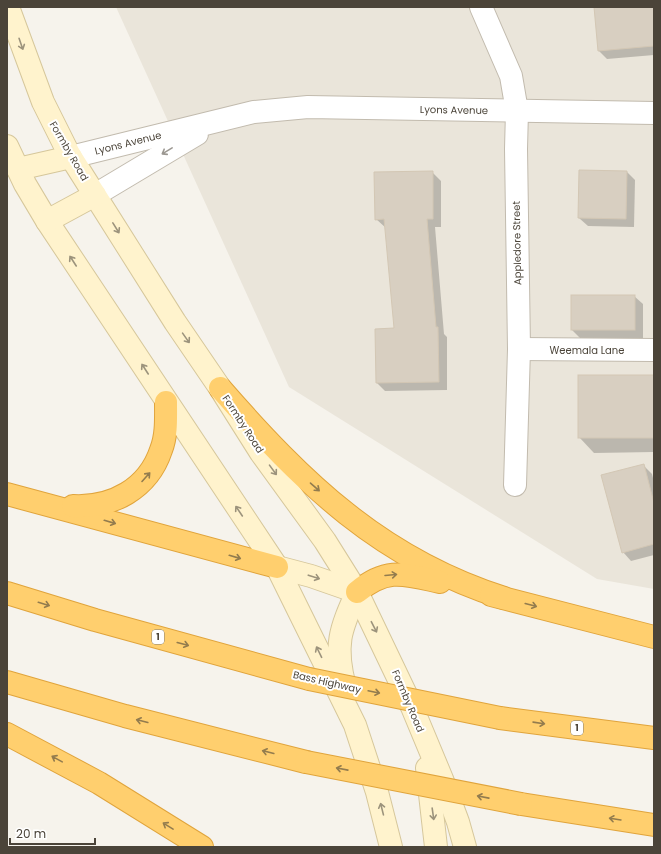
<svg xmlns="http://www.w3.org/2000/svg" width="661" height="854" viewBox="0 0 661 854" font-family="Poppins,sans-serif">
<style>
.residential{fill:#eae5da}
.shadow{fill:#0003}
.building{fill:#d8cfc1;stroke:#d3c7b4}
.lines{fill:none;stroke-linecap:round;stroke-linejoin:round}
.minor-casing{stroke:#c2bbae;stroke-width:24}
.secondary-casing{stroke:#d6c79b;stroke-width:24}
.motorway-casing{stroke:#e0a43c;stroke-width:24}
.minor{stroke:#fff;stroke-width:22}
.secondary{stroke:#fff3cd;stroke-width:22}
.motorway{stroke:#ffcf6e;stroke-width:22}
.motorway-bridge-casing{stroke:#e0a43c;stroke-width:24;stroke-linecap:butt}
.motorway-bridge{stroke:#ffcf6e;stroke-width:22}
.oneway{stroke:#9c937c}
.oneway2{stroke:#9c9892}
.oneway3{stroke:#937c4e}
.labels{text-anchor:middle;dominant-baseline:central;stroke-width:4;stroke-linejoin:round;paint-order:stroke}
.shield{fill:#fff;stroke:#817c74;stroke-width:1}
.shield-label{font-size:9px;font-weight:bold;fill:#4b4439}
.street-label{font-size:10px;fill:#4b4439;stroke:#fff}
</style>
<rect width="100%" height="100%" fill="#f6f3ec"/>
<!-- residential -->
<path class="residential" d="M116,7H654V589L597,579L289,387Z"/>
<!-- shadow -->
<g class="shadow">
<path d="M609,7H654V55L607,59L599,51Z"/>
<path d="M432,172L441,181V227H435L444,334L447,337V390L385,391L377,383L395,329L386,228L376,219Z"/>
<path d="M627,172L635,180L634,227L588,226L579,218Z"/>
<path d="M634,296L643,304V338H580L572,330Z"/>
<path d="M654,376V452L594,453L579,437Z"/>
<path d="M643,465L652,474L654,482V555L631,561L623,552Z"/>
</g>
<!-- building -->
<g class="building">
<path d="M594,7H654V46L598,51Z"/>
<path d="M579,170L627,171L626,219L578,218Z"/>
<path d="M433,171V219H427L436,327H438L439,382L376,383L375,329L394,328L384,219L375,220L374,172Z"/>
<rect x="571" y="295" width="64" height="35"/>
<rect x="578" y="375" width="76" height="63"/>
<path d="M644,464L654,503V544L622,553L601,475Z"/>
</g>
<g class="lines">
<!-- minor casing -->
<g class="minor-casing">
<g id="minor">
<path d="M481,7L511,76L517,111L516,149L519,349L515,485"/>
<path d="M71,157L254,112L308,107L654,113"/>
<path d="M95,195L197,134"/>
<path d="M519,349L654,350"/>
</g>
</g>
<!-- secondary casing -->
<g class="secondary-casing">
<g id="secondary">
<path d="M8,7L43,102L69,154L175,322L220,388L261,453L325,541L357,592L412,707L442,779L458,822L465,847"/>
<path d="M7,146L25,184L47,221L277,567L355,725L377,792L391,847"/>
<path d="M18,169L71,157"/>
<path d="M47,221L95,195"/>
<path d="M277,567L311,576L357,592"/>
<path d="M345,687C334,645 340,630 357,592"/>
<path d="M427,768L436,847"/>
</g>
</g>
<!-- motorway casing -->
<g class="motorway-casing">
<g id="motorway">
<path d="M220,388C303,483 381,559 504,598"/>
<path d="M7,494L277,567"/>
<path d="M73,506C112,508 148,489 161,450C167,435 166,418 166,402"/>
<path d="M357,592C387,567 404,574 440,582"/>
<path d="M7,593L95,620L309,679"/>
<path d="M491,595L654,637"/>
<path d="M7,682L125,716L306,762"/>
<path d="M500,718L654,738"/>
<path d="M7,734L99,783L202,847"/>
<path d="M521,804L654,825"/>
</g>
</g>
<!-- minor -->
<use href="#minor" class="minor"/>
<!-- secondary -->
<use href="#secondary" class="secondary"/>
<!-- motorway -->
<use href="#motorway" class="motorway"/>
<!-- motorway-bridge casing -->
<g class="motorway-bridge-casing">
<g id="motorway-bridge">
<path d="M309,679L500,718"/>
<path d="M306,762L521,804"/>
</g>
</g>
<!-- motorway-bridge -->
<use href="#motorway-bridge" class="motorway-bridge"/>
</g>
<!-- one-way arrows -->
<defs><path id="oneway-shaft" d="M-6 0H5M1.5-3L5.5 0L1.5 3" fill="none" stroke-width="1.6" stroke-linecap="round" stroke-linejoin="round"/></defs>
<g class="oneway">
<use href="#oneway-shaft" transform="translate(21 44) rotate(71)"/>
<use href="#oneway-shaft" transform="translate(116 228) rotate(58)"/>
<use href="#oneway-shaft" transform="translate(73 261) rotate(-123)"/>
<use href="#oneway-shaft" transform="translate(186 338) rotate(55)"/>
<use href="#oneway-shaft" transform="translate(145 369) rotate(-123)"/>
<use href="#oneway-shaft" transform="translate(273 470) rotate(54)"/>
<use href="#oneway-shaft" transform="translate(239 511) rotate(-124)"/>
<use href="#oneway-shaft" transform="translate(314 577) rotate(18)"/>
<use href="#oneway-shaft" transform="translate(374 627) rotate(63)"/>
<use href="#oneway-shaft" transform="translate(319 652) rotate(-116)"/>
<use href="#oneway-shaft" transform="translate(382 809) rotate(-104)"/>
<use href="#oneway-shaft" transform="translate(433 814) rotate(82)"/>
</g>
<use class="oneway2" href="#oneway-shaft" transform="translate(167 151) rotate(149)"/>
<g class="oneway3">
<use href="#oneway-shaft" transform="translate(146 477) rotate(-48)"/>
<use href="#oneway-shaft" transform="translate(315 487) rotate(41)"/>
<use href="#oneway-shaft" transform="translate(110 522) rotate(16)"/>
<use href="#oneway-shaft" transform="translate(235 557) rotate(16)"/>
<use href="#oneway-shaft" transform="translate(391 575) rotate(-5)"/>
<use href="#oneway-shaft" transform="translate(44 604) rotate(17)"/>
<use href="#oneway-shaft" transform="translate(531 605) rotate(15)"/>
<use href="#oneway-shaft" transform="translate(183 644) rotate(15)"/>
<use href="#oneway-shaft" transform="translate(374 692) rotate(12)"/>
<use href="#oneway-shaft" transform="translate(142 721) rotate(-166)"/>
<use href="#oneway-shaft" transform="translate(539 723) rotate(8)"/>
<use href="#oneway-shaft" transform="translate(268 752) rotate(-166)"/>
<use href="#oneway-shaft" transform="translate(57 759) rotate(-151)"/>
<use href="#oneway-shaft" transform="translate(342 769) rotate(-169)"/>
<use href="#oneway-shaft" transform="translate(483 797) rotate(-169)"/>
<use href="#oneway-shaft" transform="translate(615 819) rotate(-171)"/>
<use href="#oneway-shaft" transform="translate(168 826) rotate(-148)"/>
</g>
<g class="labels">
<!-- shield labels -->
<g class="shield">
<rect x="152" y="630" width="12" height="14" rx="3"/>
<rect x="571" y="721" width="12" height="14" rx="3"/>
</g>
<g class="shield-label">
<text x="158" y="637">1</text>
<text x="577" y="728">1</text>
</g>
<!-- street labels -->
<g class="street-label">
<text transform="translate(454 110) rotate(1)">Lyons Avenue</text>
<text transform="translate(128 143) rotate(-14)">Lyons Avenue</text>
<text transform="translate(69 151) rotate(60)">Formby Road</text>
<text transform="translate(517 243) rotate(-91)">Appledore Street</text>
<text x="587" y="350">Weemala Lane</text>
<text transform="translate(243 424) rotate(57)">Formby Road</text>
<text transform="translate(327 682) rotate(13)">Bass Highway</text>
<text transform="translate(408 701) rotate(67)">Formby Road</text>
</g>
</g>
<!-- border -->
<rect width="661" height="854" fill="none" stroke="#4b4439" stroke-width="16"/>
<!-- scale -->
<path d="M10 838v6h85v-6" fill="none" stroke="#4b4439" stroke-width="2"/>
<text x="16" y="838" font-size="12" fill="#4b4439" stroke="#ffffff" stroke-width="3" paint-order="stroke">20 m</text>
</svg>
